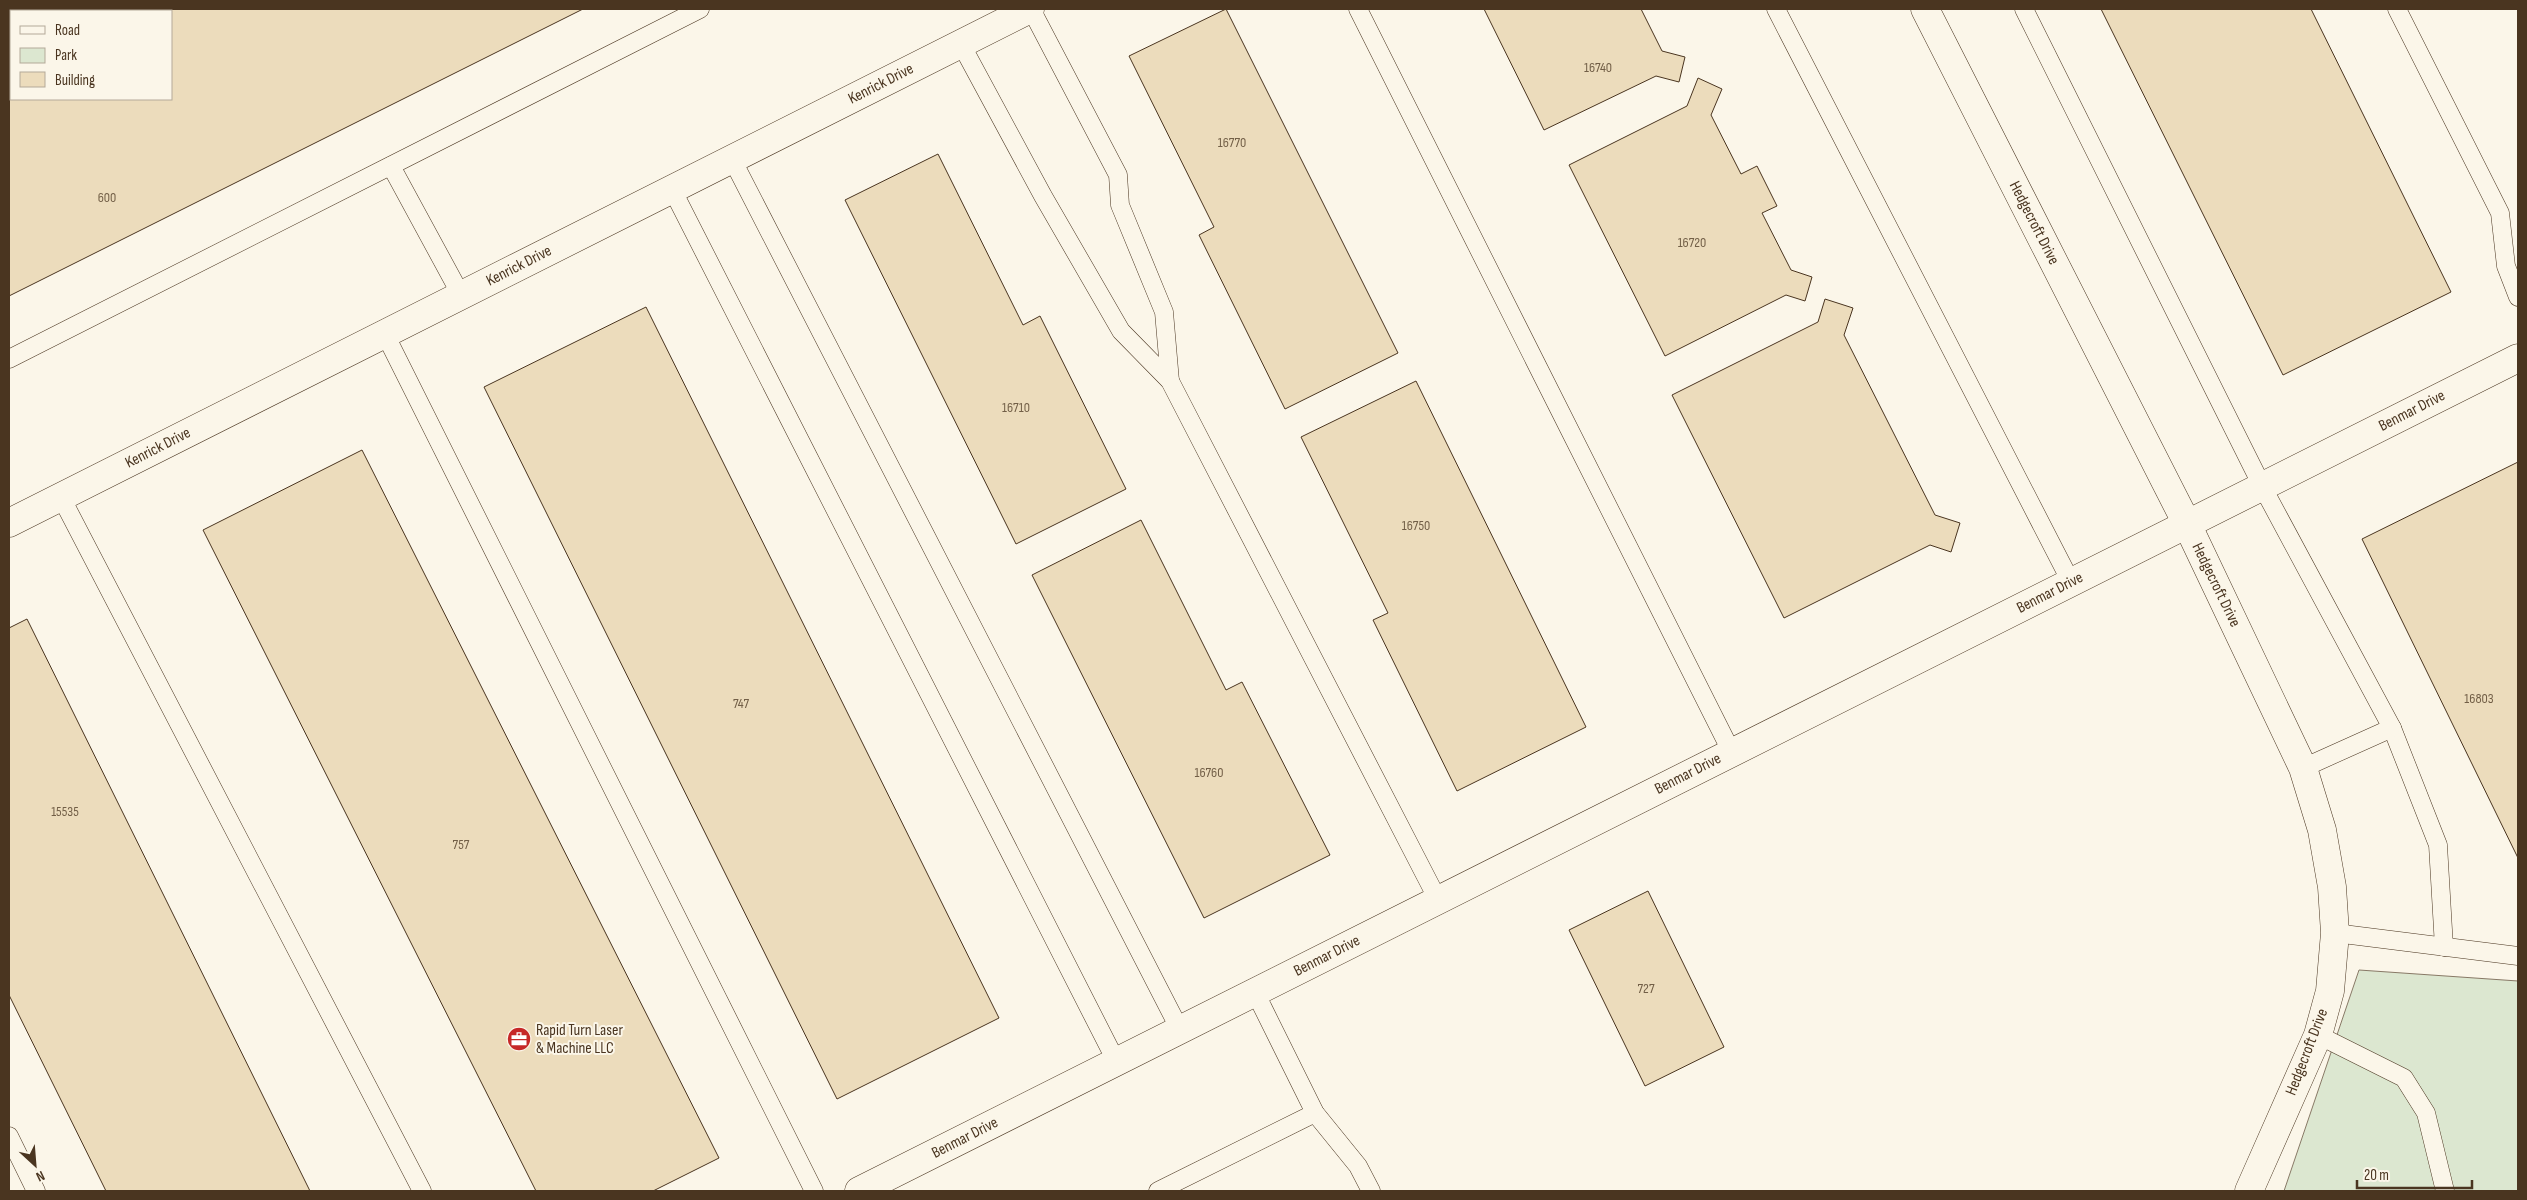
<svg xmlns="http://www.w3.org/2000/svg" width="2527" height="1200" viewBox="0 0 2527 1200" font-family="'Sofia Sans Condensed',sans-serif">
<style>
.green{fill:#dce7d0;stroke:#887966}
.building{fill:#ecdcbc;stroke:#4a3520}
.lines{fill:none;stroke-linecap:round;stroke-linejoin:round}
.service-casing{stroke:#4a3520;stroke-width:19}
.minor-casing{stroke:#4a3520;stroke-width:29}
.tertiary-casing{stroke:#4a3520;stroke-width:29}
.service{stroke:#fbf6e9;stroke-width:18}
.minor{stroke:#fbf6e9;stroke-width:28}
.tertiary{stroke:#fbf6e9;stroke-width:28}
.labels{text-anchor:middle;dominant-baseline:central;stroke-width:4;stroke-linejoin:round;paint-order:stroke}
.number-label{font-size:14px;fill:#725f47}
.street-label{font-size:16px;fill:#4a3520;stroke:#fbf6e9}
.poi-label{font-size:16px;fill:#4a3520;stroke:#fbf6e9;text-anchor:start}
</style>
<rect width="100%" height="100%" fill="#fbf6e9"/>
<!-- green -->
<path class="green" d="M2359,970L2518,981V1191H2284Z"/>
<!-- building -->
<g class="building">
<path d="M160,9H583L9,296V85L11,83V99H171V11H155Z"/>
<path d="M1226,9L1398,353L1285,409L1199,235L1214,227L1129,56Z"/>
<path d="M1484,9H1641L1662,51L1685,57L1679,82L1656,76L1544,130Z"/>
<path d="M2101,9H2311L2451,292L2283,375Z"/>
<path d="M1698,78L1722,89L1711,115L1741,174L1757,166L1777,206L1762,213L1791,270L1812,277L1805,301L1786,295L1665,356L1569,165L1687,106Z"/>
<path d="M938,154L1023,325L1040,316L1126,489L1016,544L845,200Z"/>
<path d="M1825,299L1853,308L1844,335L1935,515L1960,523L1951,552L1930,545L1784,618L1672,395L1818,322Z"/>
<path d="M646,307L999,1018L837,1099L484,387Z"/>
<path d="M1416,381L1586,727L1457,791L1373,620L1388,613L1301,437Z"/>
<path d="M362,450L719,1158L653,1191H536L203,530Z"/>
<path d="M2518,462V858L2362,539Z"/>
<path d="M1141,520L1226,690L1242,682L1330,855L1204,918L1032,575Z"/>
<path d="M27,619L310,1191H106L9,995V628Z"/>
<path d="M1648,891L1724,1047L1645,1086L1569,930Z"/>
</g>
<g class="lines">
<!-- service casing -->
<g class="service-casing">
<g id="service">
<path d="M1031,9L1118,175L1120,205L1164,312L1170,381"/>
<path d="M1358,9L1732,753"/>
<path d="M1776,9L2071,582"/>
<path d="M2024,9L2262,486L2392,728L2438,845L2444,947"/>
<path d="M2397,9L2500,213L2506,266L2518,297"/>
<path d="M961,44L1043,196L1121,331L1170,381L1438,900"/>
<path d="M732,159L1180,1030"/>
<path d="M391,166L461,295"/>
<path d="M672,189L1116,1061"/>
<path d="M385,334L814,1191"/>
<path d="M9,359L700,9"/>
<path d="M61,497L422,1191"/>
<path d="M2303,768L2392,728"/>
<path d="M2335,933L2518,956"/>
<path d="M1255,992L1315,1113L1358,1166L1371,1191"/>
<path d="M2318,1035L2404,1078L2426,1113L2445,1191"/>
<path d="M9,1136L36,1191"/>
<path d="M1158,1191L1315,1113"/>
</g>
</g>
<!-- minor casing -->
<g class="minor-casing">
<g id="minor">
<path d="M1925,9L2187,524L2303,768L2322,830L2332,887L2335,933L2330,991L2318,1035L2249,1191"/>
<path d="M9,523L1030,9"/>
</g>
</g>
<!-- tertiary casing -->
<g class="tertiary-casing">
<path id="tertiary" d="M859,1191L2518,358"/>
</g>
<!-- service -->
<use href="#service" class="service"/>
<!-- minor -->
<use href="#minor" class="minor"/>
<!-- tertiary -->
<use href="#tertiary" class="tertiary"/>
</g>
<!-- icons -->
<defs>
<g id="office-disc" transform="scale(1.25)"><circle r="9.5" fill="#c62828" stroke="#fbf6e9"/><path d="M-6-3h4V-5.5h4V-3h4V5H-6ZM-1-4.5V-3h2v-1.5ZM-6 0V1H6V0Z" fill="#fff"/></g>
</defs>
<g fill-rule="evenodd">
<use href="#office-disc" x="519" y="1039"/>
</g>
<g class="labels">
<!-- number labels -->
<g class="number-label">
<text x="1598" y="67">16740</text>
<text x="1232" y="142">16770</text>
<text x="107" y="197">600</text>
<text x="1692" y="242">16720</text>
<text x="1016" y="407">16710</text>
<text x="1416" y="525">16750</text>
<text x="2479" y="698">16803</text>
<text x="741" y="703">747</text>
<text x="1209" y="772">16760</text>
<text x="65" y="811">15535</text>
<text x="461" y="844">757</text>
<text x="1646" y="988">727</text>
</g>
<!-- street labels -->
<g class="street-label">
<text transform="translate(881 84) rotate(-27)">Kenrick Drive</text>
<text transform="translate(2034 223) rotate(63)">Hedgecroft Drive</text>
<text transform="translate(519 266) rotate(-27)">Kenrick Drive</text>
<text transform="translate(2412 411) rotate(-27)">Benmar Drive</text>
<text transform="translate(158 448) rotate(-27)">Kenrick Drive</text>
<text transform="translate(2216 585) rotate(64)">Hedgecroft Drive</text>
<text transform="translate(2050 593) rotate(-27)">Benmar Drive</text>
<text transform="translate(1688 774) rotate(-27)">Benmar Drive</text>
<text transform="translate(1327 956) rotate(-27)">Benmar Drive</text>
<text transform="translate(2307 1052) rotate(-69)">Hedgecroft Drive</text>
<text transform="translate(965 1138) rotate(-27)">Benmar Drive</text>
</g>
<!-- poi labels -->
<g class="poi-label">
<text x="536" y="1030">Rapid Turn Laser<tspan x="536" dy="18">&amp; Machine LLC</tspan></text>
</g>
</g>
<!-- border -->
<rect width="2527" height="1200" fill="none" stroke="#4a3520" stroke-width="20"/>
<!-- legend -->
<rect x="10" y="10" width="162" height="90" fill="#fbf6e9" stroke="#b4a999"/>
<rect x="20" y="26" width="25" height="8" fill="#fbf6e9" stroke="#b4a999"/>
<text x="55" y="35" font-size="15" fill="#4a3520">Road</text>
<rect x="20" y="48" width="25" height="15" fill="#dce7d0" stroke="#b4a999"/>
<text x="55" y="60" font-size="15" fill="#4a3520">Park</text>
<rect x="20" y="72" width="25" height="15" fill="#ecdcbc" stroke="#b4a999"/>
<text x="55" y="85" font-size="15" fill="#4a3520">Building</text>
<!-- north arrow -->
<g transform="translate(35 1165) rotate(154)" stroke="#fbf6e9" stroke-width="4" paint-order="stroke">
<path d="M0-4L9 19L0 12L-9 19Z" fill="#4a3520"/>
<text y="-8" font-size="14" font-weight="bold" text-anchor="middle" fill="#4a3520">N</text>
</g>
<!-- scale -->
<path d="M2357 1180v8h115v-8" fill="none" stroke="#4a3520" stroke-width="2.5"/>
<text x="2364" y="1180" font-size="15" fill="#4a3520" stroke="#fbf6e9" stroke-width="4" paint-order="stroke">20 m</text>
</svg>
